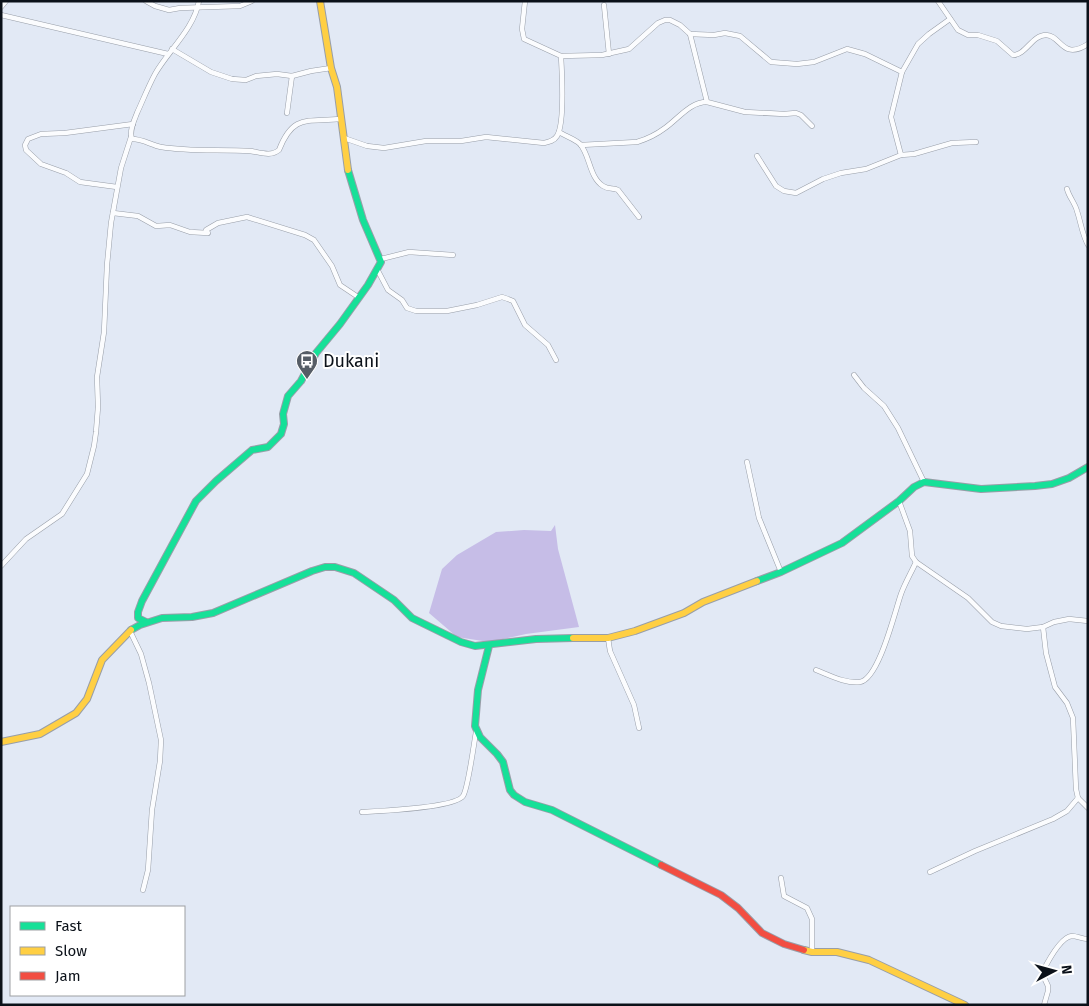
<svg xmlns="http://www.w3.org/2000/svg" width="1089" height="1006" viewBox="0 0 1089 1006" font-family="'Fira Sans',sans-serif">
<style>
.forest{fill:#c6bde7}
.lines{fill:none;stroke-linecap:round;stroke-linejoin:round}
.street-casing{stroke:#989ea8;stroke-width:5.5}
.fast-casing{stroke:#989ea8;stroke-width:8}
.slow-casing{stroke:#989ea8;stroke-width:8}
.jam-casing{stroke:#989ea8;stroke-width:8}
.street{stroke:#fbfcfe;stroke-width:4.5}
.fast{stroke:#16e098;stroke-width:6}
.slow{stroke:#ffcf43;stroke-width:6}
.jam{stroke:#f24e42;stroke-width:6}
.labels{text-anchor:middle;dominant-baseline:central;stroke-width:4;stroke-linejoin:round;paint-order:stroke}
.poi-label{font-size:18px;fill:#0b1119;stroke:#fff;text-anchor:start}
</style>
<rect width="100%" height="100%" fill="#e2e9f5"/>
<!-- forest -->
<path class="forest" d="M555,525L558,549L579,627L526,634L489,642L457,637L429,613L442,569L457,555L496,532L524,530L551,531Z"/>
<g class="lines">
<!-- street casing -->
<g class="street-casing">
<g id="street">
<path d="M146,1L155,6L169,10L180,8L240,6L252,1"/>
<path d="M199,1C194,29 168,51 155,74C148,87 143,100 137,113C134,121 129,131 132,139C143,139 151,145 161,147C190,152 221,149 250,151C259,152 271,157 279,150C293,114 307,122 340,119"/>
<path d="M525,1L522,29L524,39L561,56L602,55L629,49L658,23L665,20H670L680,25L690,34L707,102L745,112L784,114L796,113L801,115L812,126"/>
<path d="M938,1L958,30L968,35H978L997,41L1013,55C1026,55 1032,35 1046,35C1061,35 1062,61 1088,44"/>
<path d="M604,5L609,54"/>
<path d="M1,7L6,1"/>
<path d="M1,15L168,54"/>
<path d="M690,34L714,35L725,33L740,36L771,62L797,64L814,62L847,49L865,54L902,72"/>
<path d="M172,49L211,72L232,79L246,80L256,76L277,74L292,76L311,71L331,68"/>
<path d="M287,113L292,76"/>
<path d="M559,132C565,136 575,139 580,144C590,155 589,177 603,186C609,190 613,187 618,190L639,217"/>
<path d="M344,138L367,146L384,148L426,141H461L486,137L544,143C549,142 554,141 557,136C565,123 562,73 561,56"/>
<path d="M581,145L637,142C647,139 657,134 665,128C679,118 690,102 707,102"/>
<path d="M901,155L914,154L952,143L976,142"/>
<path d="M757,156L776,186L784,191L796,193L823,179L841,173L866,169L901,155L891,117L902,72L918,44L929,34L950,19"/>
<path d="M117,187L80,182L66,173L41,164L26,150L25,145L28,139L41,134L65,133L133,124"/>
<path d="M1067,189C1069,197 1075,203 1077,211C1081,223 1082,234 1088,245"/>
<path d="M113,213L138,216L156,226L170,225L190,232L208,233L206,230L218,223L247,217L305,235L314,240L332,266L340,285L358,297"/>
<path d="M381,259L409,252L453,255"/>
<path d="M377,269L388,290L402,300L407,308L416,311H447L477,305L502,297L508,299L513,301L525,325L548,345L556,360"/>
<path d="M854,375L864,388L884,406L898,428L924,482"/>
<path d="M747,462L759,518L781,572"/>
<path d="M899,501L910,531L912,556L916,562L968,598L992,622L1001,626L1027,629L1043,627L1054,622L1069,619L1088,621"/>
<path d="M1,566L26,539L62,514L87,474L94,446L96,432L98,407L97,377L104,332L107,265L111,223L121,168L131,137"/>
<path d="M1043,627L1046,653L1055,687L1067,703L1073,718L1076,789L1078,798L1088,808"/>
<path d="M130,631L141,654L149,683L161,740L160,761L152,810L148,870L143,890"/>
<path d="M608,638L610,651L634,705L639,728"/>
<path d="M816,670C829,675 846,684 860,682C879,679 895,611 901,594C905,583 911,573 916,562"/>
<path d="M362,812C379,811 455,808 463,796C468,789 474,743 476,732"/>
<path d="M930,872L975,851L1053,819L1067,811L1078,798"/>
<path d="M781,878L784,896L807,908L812,919V952"/>
<path d="M1044,1005L1048,991V986L1042,973C1047,963 1060,937 1072,936C1077,936 1082,939 1088,939"/>
</g>
</g>
<!-- fast casing -->
<g class="fast-casing">
<g id="fast">
<path d="M757,581L781,572L842,543L899,501L914,487L924,482L981,489L1035,486L1052,484L1069,478L1088,467"/>
<path d="M146,622L138,618V612L142,601L196,501L216,481L252,450L268,447L281,434L284,424L283,414L288,396L301,381L316,353L340,324L368,285L381,262L363,220L348,170"/>
<path d="M131,630L140,625L162,618L192,617L213,613L312,571L325,567H335L354,573L394,600L412,618L461,642L475,646L536,639L573,638"/>
<path d="M489,646L478,690L475,726L480,737L497,754L503,762L510,790L514,795L525,802L552,810L661,865"/>
</g>
</g>
<!-- slow casing -->
<g class="slow-casing">
<g id="slow">
<path d="M320,1L331,68L337,87L348,170"/>
<path d="M573,638H608L635,631L684,613L703,602L757,581"/>
<path d="M1,742L40,734L76,713L87,699L102,660L131,630"/>
<path d="M804,950L812,952H837L869,960L965,1005"/>
</g>
</g>
<!-- jam casing -->
<g class="jam-casing">
<path id="jam" d="M661,865L721,895L738,908L762,933L784,944L804,950"/>
</g>
<!-- street -->
<use href="#street" class="street"/>
<!-- fast -->
<use href="#fast" class="fast"/>
<!-- slow -->
<use href="#slow" class="slow"/>
<!-- jam -->
<use href="#jam" class="jam"/>
</g>
<!-- icons -->
<defs>
<g id="bus-pin" transform="scale(1.125)"><path d="M0 17L-7.5 6A9.5 9.5 0 1 1 7.5 6Z" fill="#565d66" stroke="#fff"/><path d="M-5-6H5V4H4V6H2V4H-2V6H-4V4H-5ZM-3.5-4V0h7V-4ZM-3.5 1.2v1.5H-2V1.2ZM2 1.2v1.5H3.5V1.2Z" fill="#fff"/></g>
</defs>
<g fill-rule="evenodd">
<use href="#bus-pin" x="307" y="361"/>
</g>
<g class="labels">
<!-- poi labels -->
<g class="poi-label">
<text x="323" y="361">Dukani</text>
</g>
</g>
<!-- border -->
<rect width="1089" height="1006" fill="none" stroke="#0b1119" stroke-width="5"/>
<!-- legend -->
<rect x="10" y="906" width="175" height="90" fill="#ffffff" stroke="#9da0a3"/>
<rect x="20" y="922" width="25" height="8" fill="#16e098" stroke="#9da0a3"/>
<text x="55" y="931" font-size="15" fill="#0b1119">Fast</text>
<rect x="20" y="947" width="25" height="8" fill="#ffcf43" stroke="#9da0a3"/>
<text x="55" y="956" font-size="15" fill="#0b1119">Slow</text>
<rect x="20" y="972" width="25" height="8" fill="#f24e42" stroke="#9da0a3"/>
<text x="55" y="981" font-size="15" fill="#0b1119">Jam</text>
<!-- north arrow -->
<g transform="translate(1054 971) rotate(84)" stroke="#ffffff" stroke-width="4" paint-order="stroke">
<path d="M0-4L9 19L0 12L-9 19Z" fill="#0b1119"/>
<text y="-8" font-size="14" font-weight="bold" text-anchor="middle" fill="#0b1119">N</text>
</g>
</svg>
